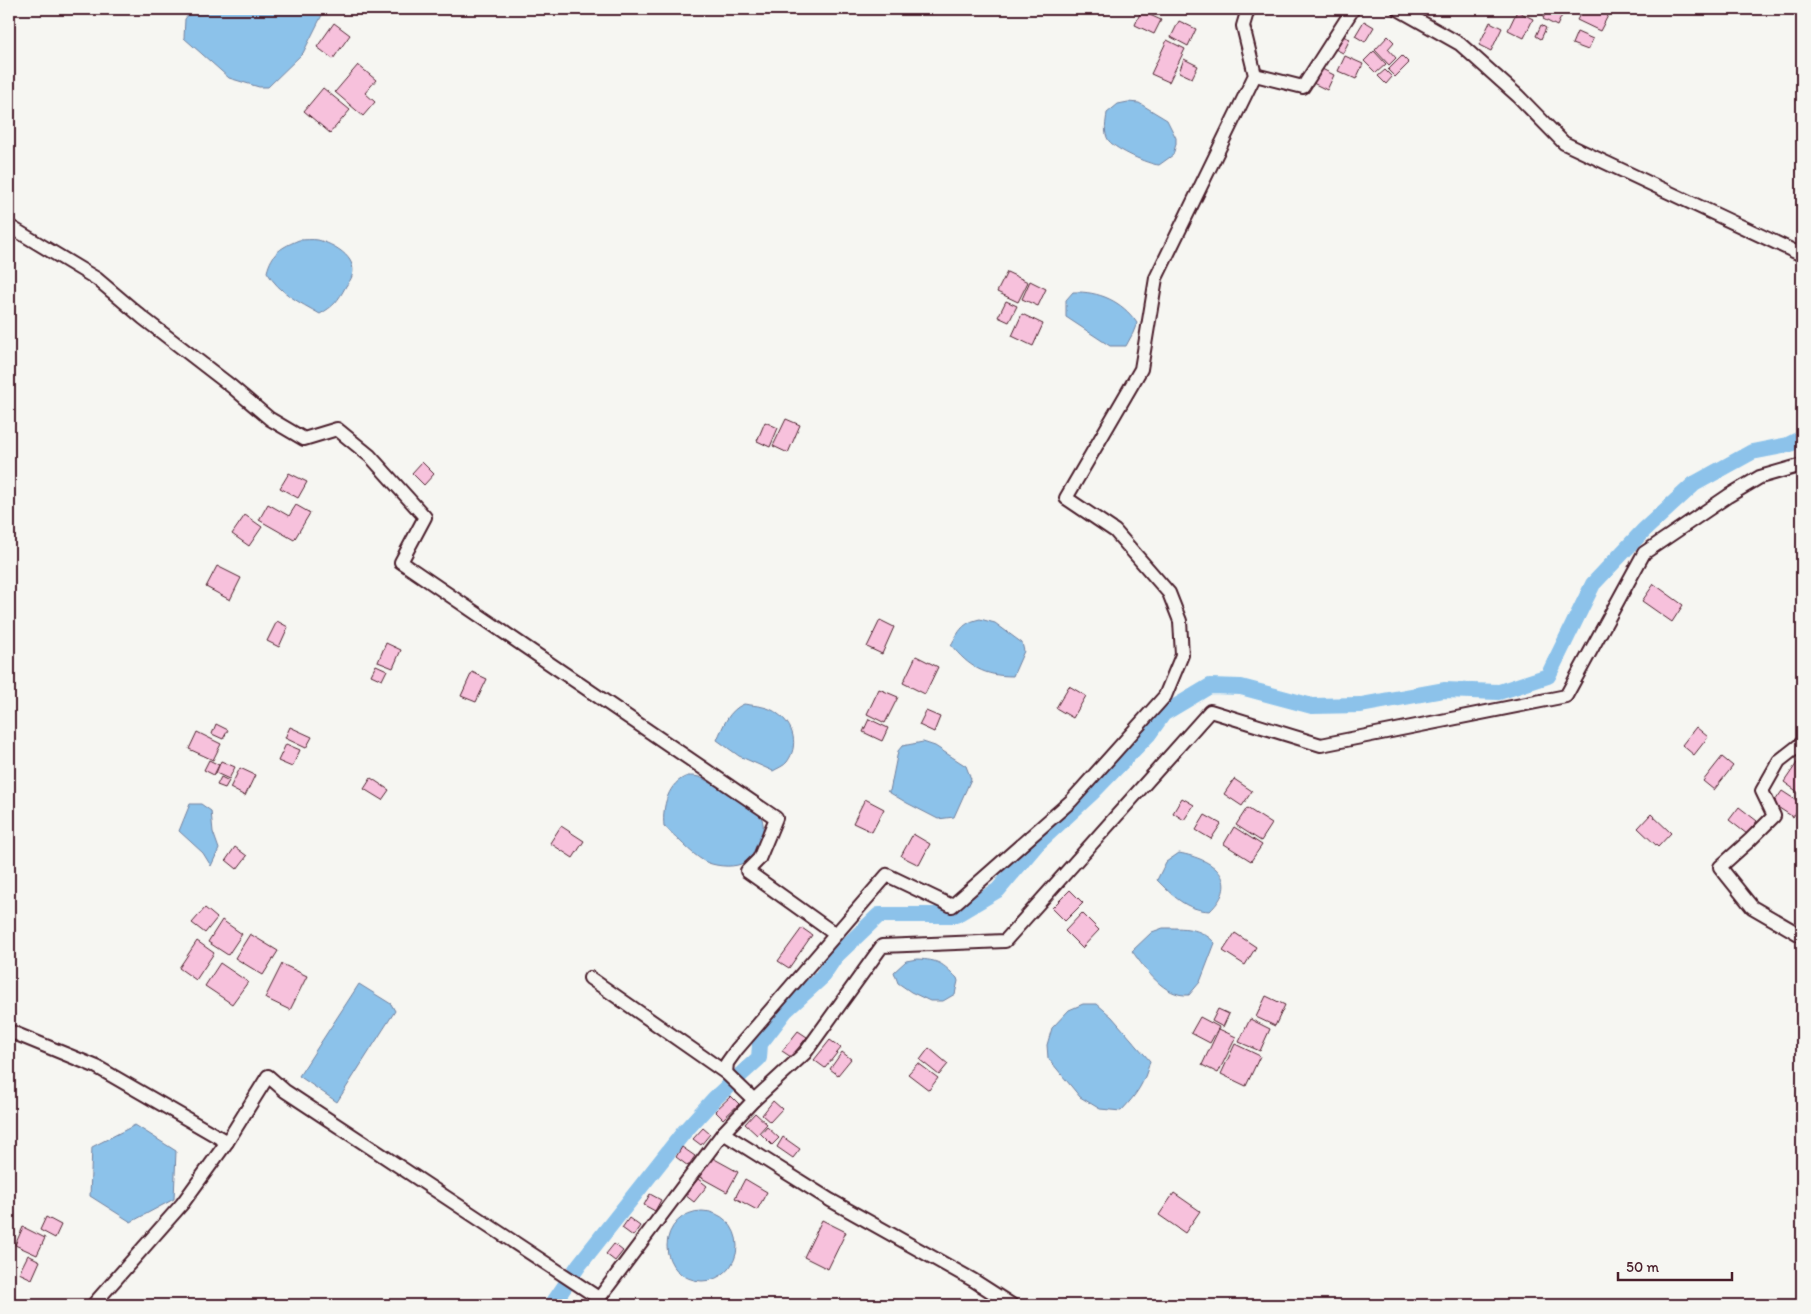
<svg xmlns="http://www.w3.org/2000/svg" width="1811" height="1314" viewBox="0 0 1811 1314" font-family="Itim,sans-serif">
<style>
.water{fill:#8cc2ea;stroke:#72819e}
.lines{fill:none;stroke-linecap:round;stroke-linejoin:round}
.canal{stroke:#8cc2ea;stroke-width:16}
.building{fill:#f7c1dc;stroke:#4a1f2b}
.minor-casing{stroke:#4a1f2b;stroke-width:16}
.minor{stroke:#f6f6f2;stroke-width:12}
</style>
<rect width="100%" height="100%" fill="#f6f6f2"/>
<filter id="ink" filterUnits="userSpaceOnUse"><feTurbulence type="fractalNoise" baseFrequency=".02" numOctaves="2"/><feDisplacementMap in="SourceGraphic" scale="10" xChannelSelector="R" yChannelSelector="G"/><feConvolveMatrix kernelMatrix="1 2 1 2 8 2 1 2 1" color-interpolation-filters="sRGB"/></filter>
<g filter="url(#ink)">
<!-- water -->
<g class="water">
<path d="M193,9H325L303,53L268,87H259L229,78L184,38L185,19Z"/>
<path d="M1128,102L1139,103L1167,120L1176,138V144L1173,155L1159,165C1147,164 1117,150 1109,141C1103,133 1106,122 1107,113L1118,104Z"/>
<path d="M299,240C305,240 312,239 318,240C333,244 358,257 352,276C351,280 348,283 346,286C338,301 334,306 320,314C299,302 279,293 267,272C272,252 282,247 299,240Z"/>
<path d="M1073,292C1099,291 1122,301 1137,323L1133,333L1126,346H1110L1066,317V300Z"/>
<path d="M980,619L995,623L1022,643L1024,651L1013,676C984,676 969,667 951,645C960,630 962,623 980,619Z"/>
<path d="M744,704C756,706 769,706 778,714C794,725 799,746 787,762C784,766 778,768 773,771L739,756L717,740C723,726 729,710 744,704Z"/>
<path d="M923,742L935,746L966,766L971,779L954,817L938,819L907,803L887,791H890L898,751L902,746Z"/>
<path d="M688,776C691,776 695,776 699,777C708,780 759,811 762,819C767,834 756,858 741,864C731,868 713,866 704,861C690,853 676,836 664,826C662,807 668,782 688,776Z"/>
<path d="M190,804H201L211,811L213,832L219,849L211,866L203,853L179,831Z"/>
<path d="M1179,853C1213,859 1242,880 1210,911C1186,910 1173,896 1157,880L1166,862Z"/>
<path d="M1163,928C1184,928 1200,927 1215,943L1200,982L1189,995C1164,997 1146,970 1132,951L1152,932Z"/>
<path d="M917,959C939,960 942,963 957,978L958,981L955,994L943,1001H930L911,992L898,983L894,972L906,961Z"/>
<path d="M359,984L391,1004L395,1011L337,1102L299,1076Z"/>
<path d="M1083,1004H1097L1112,1017L1150,1061C1144,1084 1137,1094 1121,1111L1100,1109L1080,1097L1048,1058L1047,1045L1052,1028L1069,1010Z"/>
<path d="M135,1125L176,1151L174,1199L131,1222L90,1196L92,1147Z"/>
<circle cx="702" cy="1246" r="35"/>
</g>
<g class="lines">
<!-- canal -->
<path class="canal" d="M552,1305L579,1265L684,1132L715,1098L759,1058L760,1044L786,1010L821,978L835,957L879,915H956L998,890L1036,845L1092,793L1148,735L1163,714L1210,686L1241,687L1312,706L1361,705L1444,690L1499,692L1548,676L1593,584L1643,531L1694,484L1752,452L1788,445L1802,438"/>
</g>
<!-- building -->
<g class="building">
<path d="M1547,9H1560L1564,11L1557,26L1543,19Z"/>
<path d="M1583,9H1607L1611,10L1600,31L1577,20Z"/>
<path d="M1141,11L1161,20L1154,34L1135,25Z"/>
<path d="M1517,11L1533,19L1524,38L1508,30Z"/>
<path d="M1179,21L1196,29L1188,46L1171,37Z"/>
<path d="M1364,21L1374,27L1365,42L1355,36Z"/>
<path d="M1490,22L1502,28L1491,51L1479,45Z"/>
<path d="M334,23L350,35L333,59L317,47Z"/>
<path d="M1541,25L1546,28L1541,39L1536,36Z"/>
<path d="M1577,32L1593,39L1588,50L1572,44Z"/>
<path d="M1340,35L1350,39L1343,53L1333,48Z"/>
<path d="M1388,36L1394,42L1388,49L1396,58L1389,65L1375,50Z"/>
<path d="M1167,40L1185,49L1169,82L1151,74Z"/>
<path d="M1374,51L1386,64L1376,73L1364,61Z"/>
<path d="M1345,56L1363,64L1356,79L1338,71Z"/>
<path d="M1402,56L1409,63L1395,77L1388,70Z"/>
<path d="M1184,59L1198,66L1192,78L1179,72Z"/>
<path d="M358,65L376,80L365,93L375,102L363,116L335,92Z"/>
<path d="M1320,68L1334,75L1327,90L1313,83Z"/>
<path d="M1385,70L1392,77L1386,84L1378,76Z"/>
<path d="M323,88L350,110L330,133L304,111Z"/>
<path d="M1007,272L1028,282L1018,302L997,292Z"/>
<path d="M1030,281L1046,289L1038,306L1022,299Z"/>
<path d="M1006,301L1017,306L1009,322L998,317Z"/>
<path d="M1022,314L1043,324L1033,346L1012,336Z"/>
<path d="M786,419L800,425L788,453L773,446Z"/>
<path d="M765,422L778,428L770,447L757,441Z"/>
<path d="M422,462L434,474L424,485L412,473Z"/>
<path d="M289,473L307,482L298,498L280,488Z"/>
<path d="M268,504L289,516L296,505L310,513L294,540L259,520Z"/>
<path d="M245,515L262,527L249,546L232,534Z"/>
<path d="M217,566L241,578L230,600L206,587Z"/>
<path d="M1654,584L1683,605L1672,622L1642,601Z"/>
<path d="M880,620L894,627L882,654L867,647Z"/>
<path d="M277,621L288,627L279,647L267,641Z"/>
<path d="M386,643L401,650L393,668L378,662Z"/>
<path d="M916,656L938,667L925,694L903,683Z"/>
<path d="M376,665L387,670L382,680L371,675Z"/>
<path d="M472,672L487,679L476,702L461,696Z"/>
<path d="M1069,686L1086,696L1073,718L1056,708Z"/>
<path d="M879,689L898,697L885,723L867,714Z"/>
<path d="M926,711L940,717L934,732L919,725Z"/>
<path d="M869,719L888,728L882,741L863,732Z"/>
<path d="M216,724L228,730L223,739L212,734Z"/>
<path d="M290,727L312,737L306,748L285,738Z"/>
<path d="M1696,727L1708,737L1694,755L1682,745Z"/>
<path d="M197,732L221,744L213,760L189,749Z"/>
<path d="M286,744L300,750L292,767L278,761Z"/>
<path d="M1722,757L1733,766L1714,790L1703,781Z"/>
<path d="M209,760L219,765L214,775L204,770Z"/>
<path d="M1799,760L1802,762V795L1784,782Z"/>
<path d="M221,761L235,767L229,779L216,773Z"/>
<path d="M240,768L255,775L245,796L230,788Z"/>
<path d="M221,777L229,781L225,788L217,785Z"/>
<path d="M371,778L389,790L382,800L364,789Z"/>
<path d="M1234,779L1252,791L1242,806L1224,794Z"/>
<path d="M1782,791L1802,804L1793,817L1773,804Z"/>
<path d="M1182,798L1194,805L1184,820L1173,813Z"/>
<path d="M865,799L884,809L872,832L853,823Z"/>
<path d="M1739,807L1757,821L1747,834L1729,820Z"/>
<path d="M1247,808L1272,824L1261,841L1236,825Z"/>
<path d="M1651,814L1671,833L1658,847L1638,828Z"/>
<path d="M1205,815L1221,824L1211,839L1196,830Z"/>
<path d="M561,826L584,841L573,858L550,843Z"/>
<path d="M1234,827L1262,845L1251,861L1224,844Z"/>
<path d="M913,834L930,844L919,865L901,856Z"/>
<path d="M235,847L247,856L237,869L226,860Z"/>
<path d="M1070,890L1083,903L1065,921L1052,908Z"/>
<path d="M205,908L217,918L205,933L192,923Z"/>
<path d="M1082,913L1099,930L1082,948L1065,931Z"/>
<path d="M222,920L242,934L228,955L208,942Z"/>
<path d="M802,928L812,935L789,968L778,961Z"/>
<path d="M1235,933L1256,947L1245,965L1223,951Z"/>
<path d="M250,934L278,951L263,975L235,958Z"/>
<path d="M197,941L214,953L196,980L179,968Z"/>
<path d="M220,963L248,982L232,1004L205,986Z"/>
<path d="M282,964L307,976L290,1010L265,998Z"/>
<path d="M1266,996L1285,1005L1275,1026L1256,1017Z"/>
<path d="M1218,1009L1229,1014L1223,1027L1212,1021Z"/>
<path d="M1200,1017L1219,1027L1210,1043L1191,1033Z"/>
<path d="M1250,1019L1270,1029L1260,1051L1239,1042Z"/>
<path d="M1219,1029L1236,1037L1218,1073L1202,1065Z"/>
<path d="M798,1031L807,1037L791,1057L782,1051Z"/>
<path d="M830,1040L841,1048L825,1068L814,1060Z"/>
<path d="M1235,1044L1260,1056L1246,1086L1221,1074Z"/>
<path d="M929,1048L948,1064L939,1075L920,1060Z"/>
<path d="M842,1052L851,1059L838,1075L830,1069Z"/>
<path d="M918,1063L938,1078L929,1090L908,1074Z"/>
<path d="M731,1096L739,1104L723,1119L715,1111Z"/>
<path d="M773,1101L782,1109L770,1122L762,1115Z"/>
<path d="M755,1113L767,1124L757,1135L745,1124Z"/>
<path d="M767,1127L779,1138L772,1145L761,1134Z"/>
<path d="M703,1128L710,1134L701,1145L693,1139Z"/>
<path d="M783,1137L800,1149L793,1158L777,1147Z"/>
<path d="M682,1147L695,1156L688,1166L676,1157Z"/>
<path d="M709,1156L738,1172L727,1192L698,1176Z"/>
<path d="M698,1179L707,1186L694,1202L685,1195Z"/>
<path d="M745,1179L767,1192L757,1210L735,1198Z"/>
<path d="M1174,1193L1200,1211L1185,1233L1159,1215Z"/>
<path d="M650,1194L661,1200L655,1211L644,1205Z"/>
<path d="M46,1217L61,1225L55,1238L40,1230Z"/>
<path d="M629,1218L640,1226L633,1236L622,1228Z"/>
<path d="M822,1220L846,1232L828,1269L804,1257Z"/>
<path d="M23,1227L45,1238L37,1255L15,1245Z"/>
<path d="M614,1244L623,1251L615,1261L606,1254Z"/>
<path d="M28,1255L40,1261L32,1279L19,1273Z"/>
</g>
<g class="lines">
<!-- minor casing -->
<g class="minor-casing">
<g id="minor">
<path d="M1398,9L1460,44L1518,96L1564,143L1802,255"/>
<path d="M1255,75L1303,87L1353,9"/>
<path d="M9,226L97,279L143,318L231,386L270,419L304,439L337,429L370,456L425,517L401,562L776,818L759,859L747,871L835,934"/>
<path d="M1802,743L1779,761L1762,791L1774,816L1750,840L1720,867L1752,907L1802,936"/>
<path d="M590,978L726,1073L754,1100"/>
<path d="M9,1031L97,1067L227,1142"/>
<path d="M726,1073L727,1063L737,1049L887,875L952,906L1071,801L1165,696L1182,655L1180,621L1169,593L1115,531L1066,498L1141,369L1156,278L1255,75L1243,26L1248,9"/>
<path d="M723,1133L830,1200L973,1280L1012,1305"/>
<path d="M93,1305L182,1204L227,1142L268,1076L285,1091L600,1299"/>
<path d="M594,1305L723,1133L754,1100L805,1053L882,946L1005,941L1210,711L1321,745L1566,696L1644,553L1728,496L1760,477L1802,465"/>
</g>
</g>
<!-- minor -->
<use href="#minor" class="minor"/>
</g>
</g>
<!-- margin -->
<rect width="1811" height="1314" fill="none" stroke="#f6f6f2" stroke-width="30"/>
<rect x="15" y="15" width="1781" height="1284" fill="none" stroke="#4a1f2b" stroke-width="2" filter="url(#ink)"/>
<!-- scale -->
<path d="M1618 1272v8h114v-8" fill="none" stroke="#4a1f2b" stroke-width="2.5"/>
<text x="1626" y="1272" font-size="15" fill="#4a1f2b" stroke="#f6f6f2" stroke-width="4" paint-order="stroke">50 m</text>
</svg>
